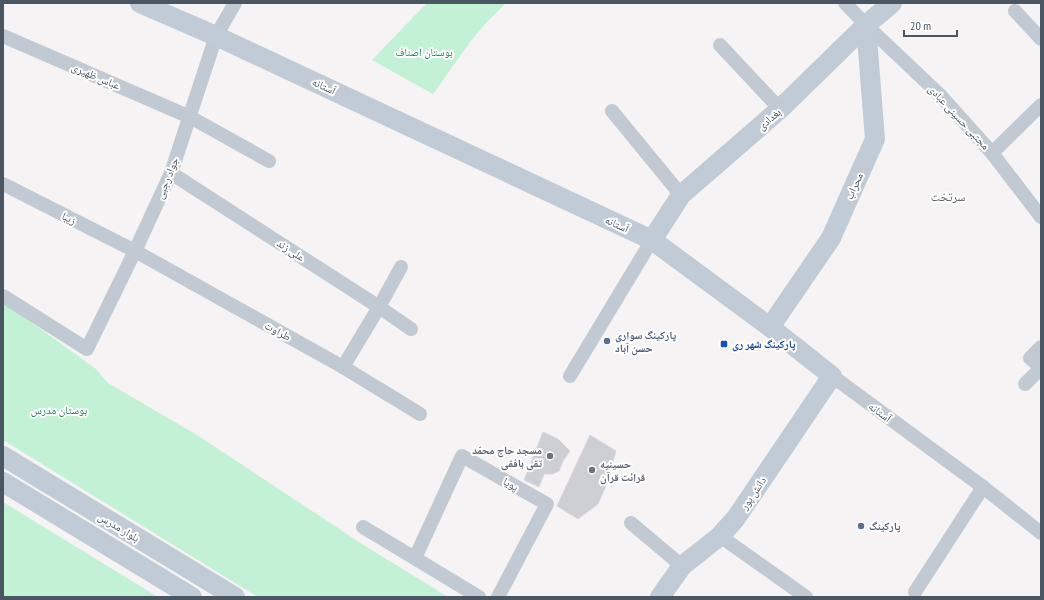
<svg xmlns="http://www.w3.org/2000/svg" width="1044" height="600" viewBox="0 0 1044 600" font-family="'PT Sans Narrow','Noto Naskh Arabic',sans-serif">
<style>
.green{fill:#c3f1d5}
.building{fill:#cdcfd5;stroke:#d7d9de}
.lines{fill:none;stroke-linecap:round;stroke-linejoin:round}
.street{stroke:#c1cad2;stroke-width:14}
.secondary{stroke:#c1cbd6;stroke-width:20}
.service-dot{fill:#5c6f8a;stroke:#fff;stroke-width:1.5}
.transit-dot{fill:#1a4fb4;stroke:#fff;stroke-width:1.5}
.worship-dot{fill:#6b7280;stroke:#fff;stroke-width:1.5}
.labels{text-anchor:middle;dominant-baseline:central;stroke-width:4;stroke-linejoin:round;paint-order:stroke}
.park-label{font-size:11px;fill:#17864f;stroke:#fff}
.street-label{font-size:11px;fill:#4a5661;stroke:#fff}
.service-label{font-size:11px;font-weight:bold;fill:#4e5e75;stroke:#fff;text-anchor:start}
.transit-label{font-size:11px;font-weight:bold;fill:#164399;stroke:#fff;text-anchor:start}
.worship-label{font-size:11px;font-weight:bold;fill:#5b616d;stroke:#fff;text-anchor:end}
.neighbourhood-label{font-size:12px;fill:#5f6368;stroke:#fff}
</style>
<rect width="100%" height="100%" fill="#f5f3f3"/>
<!-- green -->
<g class="green">
<path d="M427,3H506L485,24L470,42L433,94L372,60Z"/>
<path d="M3,302L96,369L108,383L197,435L362,544L448,597H258L3,440Z"/>
<path d="M3,502L158,597H3Z"/>
</g>
<!-- building -->
<g class="building">
<path d="M543,432L558,439L570,451L563,461L559,471L553,474H544L539,487L524,480Z"/>
<path d="M590,435L616,451L605,488L598,504L578,519L557,506Z"/>
</g>
<g class="lines">
<!-- street -->
<g class="street">
<path d="M845,3L866,25L940,95L992,153L1041,217"/>
<path d="M1015,11L1041,39"/>
<path d="M3,36L190,117L269,161"/>
<path d="M720,45L780,109"/>
<path d="M612,111L681,195"/>
<path d="M992,153L1041,105"/>
<path d="M171,173L379,307L411,329"/>
<path d="M3,184L135,251L343,367L420,414"/>
<path d="M3,296L87,349L135,251L171,173L216,36L235,3"/>
<path d="M1041,347L1030,358L1041,367"/>
<path d="M343,367L379,307L401,267"/>
<path d="M570,376L652,240"/>
<path d="M832,376L983,487L1041,533"/>
<path d="M1025,384L1041,368"/>
<path d="M631,523L682,566"/>
<path d="M363,527L479,597"/>
<path d="M720,536L806,597"/>
<path d="M415,558L462,456L547,504L498,597"/>
<path d="M915,592L983,487"/>
</g>
<!-- secondary -->
<g class="secondary">
<path d="M140,3L216,36L652,240L770,327L832,376L736,518L720,536L682,566L660,597"/>
<path d="M652,240L681,195L780,109L866,25L892,3"/>
<path d="M770,327L831,238L875,139L866,25"/>
<path d="M3,456L235,597"/>
<path d="M3,482L192,597"/>
</g>
</g>
<!-- markers -->
<g class="service-dot">
<circle cx="607" cy="341" r="4"/>
<circle cx="861" cy="526" r="4"/>
</g>
<rect class="transit-dot" x="720" y="340" width="8" height="8" rx="2"/>
<g class="worship-dot">
<circle cx="550" cy="456" r="4"/>
<circle cx="592" cy="470" r="4"/>
</g>
<g class="labels">
<!-- park labels -->
<g class="park-label">
<text x="424" y="52">بوستان اصناف</text>
<text x="59" y="410">بوستان مدرس</text>
</g>
<!-- street labels -->
<g class="street-label">
<text transform="translate(96 76) rotate(23)">عباس ظهیری</text>
<text transform="translate(324 86) rotate(25)">آستانه</text>
<text transform="translate(959 117) rotate(47)">مجتبی حسینی عبادی</text>
<text transform="translate(769 119) rotate(-41)">بغدادی</text>
<text transform="translate(167 178) rotate(-68)">جواد رجبی</text>
<text transform="translate(854 186) rotate(-66)">محراب</text>
<text transform="translate(69 218) rotate(27)">زیبا</text>
<text transform="translate(617 224) rotate(25)">آستانه</text>
<text transform="translate(291 250) rotate(33)">علی زند</text>
<text transform="translate(278 331) rotate(29)">طراوت</text>
<text transform="translate(880 412) rotate(36)">آستانه</text>
<text transform="translate(511 484) rotate(30)">پویا</text>
<text transform="translate(753 493) rotate(-56)">دانش پور</text>
<text transform="translate(119 527) rotate(31)">بلوار مدرس</text>
</g>
<!-- service labels -->
<g class="service-label">
<text x="615" y="335">پارکینگ سواری<tspan x="615" dy="13">حسن آباد</tspan></text>
<text x="869" y="526">پارکینگ</text>
</g>
<!-- transit labels -->
<g class="transit-label">
<text x="732" y="344">پارکینگ شهر ری</text>
</g>
<!-- worship labels -->
<g class="worship-label">
<text x="542" y="450">مسجد حاج محمّد<tspan x="542" dy="13">تقی بافقی</tspan></text>
<text x="600" y="464" text-anchor="start">حسینیه<tspan x="600" dy="13">قرائت قرآن</tspan></text>
</g>
<!-- neighbourhood labels -->
<g class="neighbourhood-label">
<text x="948" y="196">سرتخت</text>
</g>
</g>
<!-- border -->
<rect width="1044" height="600" fill="none" stroke="#4a5661" stroke-width="8"/>
<!-- scale -->
<path d="M904 30v6h53v-6" fill="none" stroke="#4a5661" stroke-width="2"/>
<text x="910" y="30" font-size="12" fill="#4a5661" stroke="#ffffff" stroke-width="3" paint-order="stroke">20 m</text>
</svg>
